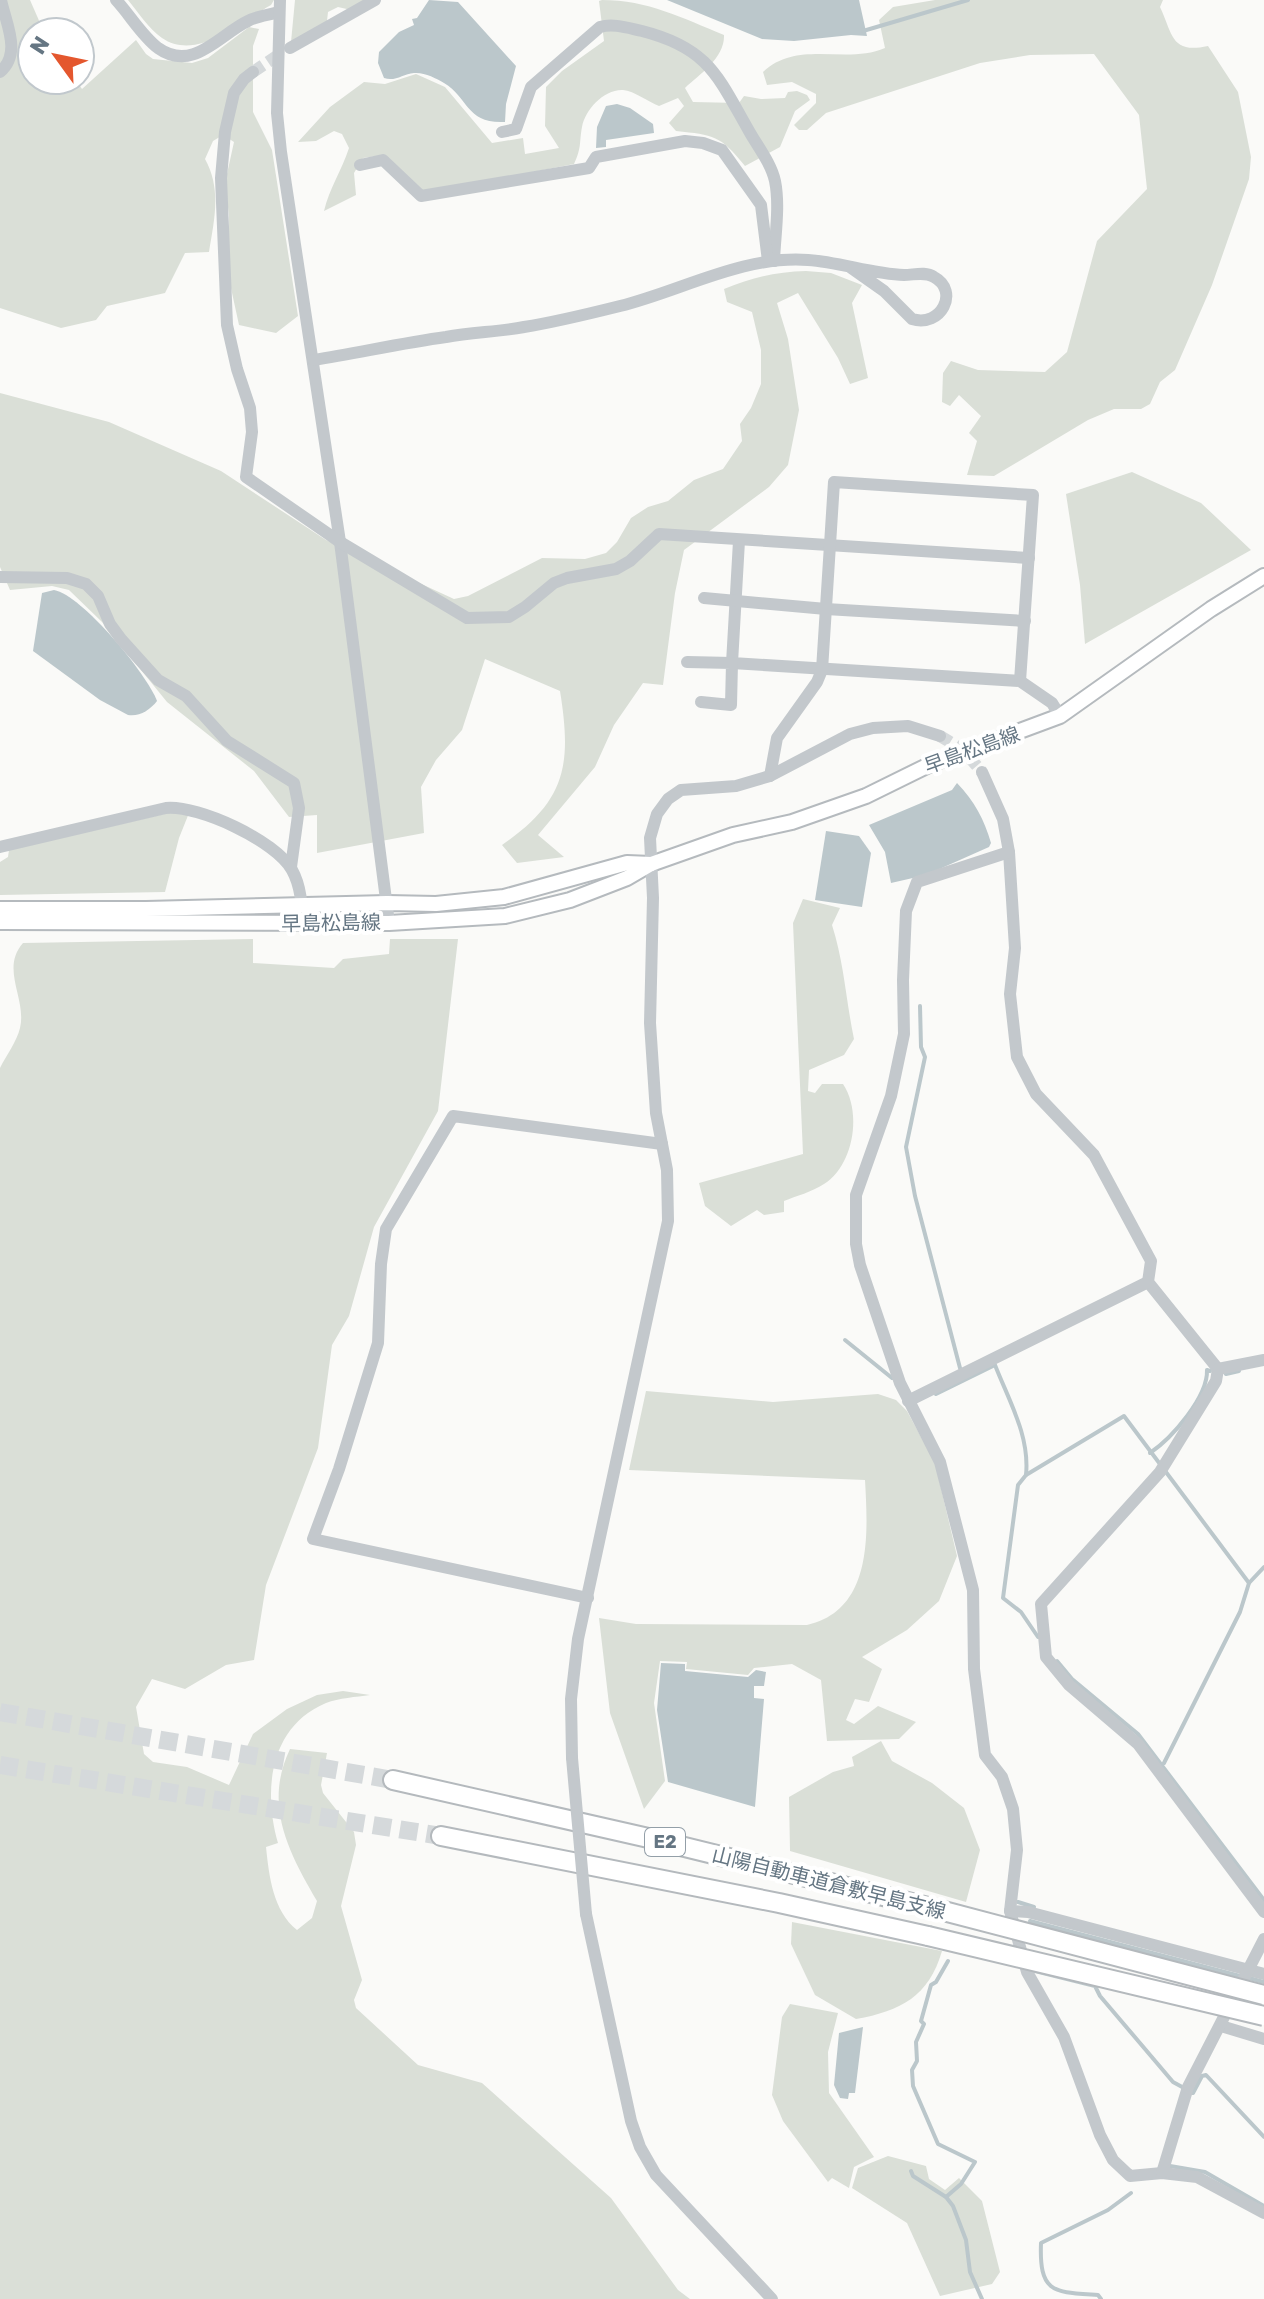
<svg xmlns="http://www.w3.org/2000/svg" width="1264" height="2299" viewBox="0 0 1264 2299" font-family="Rubik,'Noto Sans JP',sans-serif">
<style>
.green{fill:#dadfd7}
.water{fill:#bbc7cb}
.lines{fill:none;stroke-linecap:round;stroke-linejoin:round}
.stream{stroke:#bbc7cb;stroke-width:4}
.minor-tunnel{stroke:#d5d9db;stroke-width:12;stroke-dasharray:12 6;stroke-linecap:butt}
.highway-tunnel{stroke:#d5d9db;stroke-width:18;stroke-dasharray:18 9;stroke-linecap:butt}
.major-casing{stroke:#b5babe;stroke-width:18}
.highway-casing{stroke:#b4b9bd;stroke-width:22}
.minor{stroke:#c3c8cc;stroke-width:12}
.major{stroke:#fff;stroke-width:14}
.highway{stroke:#fff;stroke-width:18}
.highway-bridge-casing{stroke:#b4b9bd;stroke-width:22;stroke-linecap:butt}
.minor-bridge{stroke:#c3c8cc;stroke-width:12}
.highway-bridge{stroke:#fff;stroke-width:18}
.labels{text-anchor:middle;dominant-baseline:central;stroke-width:8;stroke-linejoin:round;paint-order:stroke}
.shield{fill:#fff;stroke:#939fa8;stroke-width:2}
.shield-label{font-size:18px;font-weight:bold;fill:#657683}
.street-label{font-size:20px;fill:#657683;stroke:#fff}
</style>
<rect width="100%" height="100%" fill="#fafaf8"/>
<!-- green -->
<g class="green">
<path d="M0,0H30L44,32H32V80H76L82,89L136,40L146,54L153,59L192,63L208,58L249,27L259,29L253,46V112L272,150L298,316L276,333L239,325L229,279V215L225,183L234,142L223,135L213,141L205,159C222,190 214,220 209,252L185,253L165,293L107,306L96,320L61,328L0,308Z"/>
<path d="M128,0H274L271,5C241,22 197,62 162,38C149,29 138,12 128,0Z"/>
<path d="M295,0H366L351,10L338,7L328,12L327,21L291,42Z"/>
<path d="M602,0C648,0 682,18 724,35C725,58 700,74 685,88L693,102L739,103L744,96L761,99L785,98L788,92L797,91L807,95L810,100L795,111L780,147L745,166C720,135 714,135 676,131L669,123L684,106L678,98L659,106C649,102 634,91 623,90C604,89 585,110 582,127C579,143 582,147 574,164L425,193L384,155L363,158L354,173L356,195L324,211C329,189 342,170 349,148L342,134L334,131L316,141L298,142L330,107L364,82L385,84L416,74L445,87L492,143L523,138L525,154L559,148L545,126L546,87L562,71L604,41L599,1Z"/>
<path d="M935,0H1163L1160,7C1173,35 1171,54 1208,46L1238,92L1251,157L1249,179L1212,285L1175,370L1160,382L1150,404L1141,409H1114L1088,420L994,476L967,475L977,441L969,433L981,416L959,395L950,406L942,402L943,373L951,361L978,370L1045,372L1067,352L1097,241L1147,189L1139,115L1094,54L1030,55L980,63L826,113L807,130H799L794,125L816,103V94L792,82L767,85L763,72C798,39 846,65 885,48L879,20L893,7Z"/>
<path d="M806,271L831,273L862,285L852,303L868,378L850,384L838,358L798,293L777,303L788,339L799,410L788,465L769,487L684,550L675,593L663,685L643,683L614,725L595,767L538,835L564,857L517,863L502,845C566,801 572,765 560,691L485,659L462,730L436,760L421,787L424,833L317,853V815L289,817L254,771L167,702L102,622L69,590L52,586L10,590L0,567V393L109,422L221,471L326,540L454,599L468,596L542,558L585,559L606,553L617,542L631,518L648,507L668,501L694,480L723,469L742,441L740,424L751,408L761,384V350L752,312L727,302L724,289C752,277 776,272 806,271Z"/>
<path d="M1132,472L1201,503L1251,550L1085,644L1080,585L1066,494Z"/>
<path d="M177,811L189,813L179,838L165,892L0,895V862L8,857L9,850Z"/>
<path d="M803,899L840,908L832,925C844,962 846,1001 854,1039L844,1055L809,1070L808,1091L815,1093L822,1084H843C862,1112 854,1165 824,1184C812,1192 796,1196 784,1201V1212L764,1215L757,1210L731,1226L705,1206L699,1183L803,1154L793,923Z"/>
<path d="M253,939V963L334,968L343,959L389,954L390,939H458L438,1111L374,1227L349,1316L332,1345L318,1448L266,1585L254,1660L226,1665L185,1689L152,1679L136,1707L144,1754L153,1762L187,1767L229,1785L253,1734L287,1709L317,1695L343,1691L370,1695C356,1697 339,1698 326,1703C269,1727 263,1791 278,1843L266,1847C269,1876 273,1911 297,1930L312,1918L317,1901C289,1853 263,1805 290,1749L327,1753L321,1785L323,1793L354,1832L356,1845L341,1906L362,1980L354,2000L356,2008L418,2065L482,2083L611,2198L678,2290L690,2299H0V1068C6,1056 17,1041 20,1028C27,999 0,969 23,943Z"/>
<path d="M646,1391L773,1402L878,1394L896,1400L907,1411L935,1463L957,1556L939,1601L907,1630L862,1657L882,1669L869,1702L855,1699L846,1720L854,1724L878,1706L916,1722L899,1739L827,1741L821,1680L792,1664L754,1668L748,1675L686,1669L687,1662L660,1661L654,1703L665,1781L644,1809L610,1713L599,1618L636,1624L807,1625C873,1610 868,1534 865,1480L629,1470Z"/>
<path d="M881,1741L892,1761L932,1783L964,1808L980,1850L966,1902L790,1851L789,1797L833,1772L854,1766L852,1757Z"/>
<path d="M792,1922L942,1951C929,1996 901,2011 856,2019L815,1995L791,1944Z"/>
<path d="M790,2004L838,2013L828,2052L829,2093L874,2157L854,2167L849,2188L832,2178L828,2182L783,2121L772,2095L782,2017Z"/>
<path d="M888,2156L926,2166L929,2179L945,2190L959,2178L982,2201L1000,2272L992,2284L940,2296L907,2223L852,2188L858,2168Z"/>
</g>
<!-- water -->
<g class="water">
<path d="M429,0L458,2L516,66L506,104L505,122C466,124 469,98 444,83C436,78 424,72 414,73C403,74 395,82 384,78L378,63L379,52L399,32L414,25L412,19L417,18Z"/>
<path d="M667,0H859L867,36L851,35L794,41L762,39Z"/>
<path d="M617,104L630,108L653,124L654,133L606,140V147L596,148L597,127L606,106Z"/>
<path d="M54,590C82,595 147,674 157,701C150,710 139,717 128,715L100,700L33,651L42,593Z"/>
<path d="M957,783C975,802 984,819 991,843L989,847L926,875L891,883L885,852L869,825L952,790Z"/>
<path d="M826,831L859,836L871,853L862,907L815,900Z"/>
<path d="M661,1663L685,1664V1671L748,1677L756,1670L766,1672L764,1686H754V1698L764,1699L755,1807L668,1782L657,1710Z"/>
<path d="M863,2027L855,2093H849L848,2099L840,2098L834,2085L839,2033Z"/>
</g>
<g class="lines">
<!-- stream -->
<g class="stream">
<path d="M863,31L968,0"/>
<path d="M920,1006L921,1047L925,1057L906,1147L915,1196L960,1368"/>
<path d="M845,1340L892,1378"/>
<path d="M1226,1374L1239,1371"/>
<path d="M936,1394L995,1365C1009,1401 1030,1436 1026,1475"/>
<path d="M1150,1453C1172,1438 1208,1397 1207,1370L1210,1371"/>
<path d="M1038,1637L1021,1612L1003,1598L1018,1485L1026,1475L1124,1416L1249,1583"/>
<path d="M1057,1661L1072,1679L1138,1734L1264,1900"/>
<path d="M1164,1763L1240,1612L1249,1583L1264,1567"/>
<path d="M1018,1902L1034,1907"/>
<path d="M1030,1921L1240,1976"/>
<path d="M1031,1970L1095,1986L1100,1996L1173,2082L1184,2088"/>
<path d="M1249,1978L1264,1982"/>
<path d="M1190,2092L1193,2093L1202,2076L1206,2075L1264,2137"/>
<path d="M1170,2166L1205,2172L1264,2206"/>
<path d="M911,2171L913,2176L946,2197L953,2206L966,2240L970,2272L982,2299"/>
<path d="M946,2197L961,2184L975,2162L938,2144L913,2086L912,2070L917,2061L916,2042L924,2024L921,2021L931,1985L936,1982L948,1961"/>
<path d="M1101,2299L1098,2295C1054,2292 1039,2294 1041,2243L1108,2210L1131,2193"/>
</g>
<!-- minor-tunnel -->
<g class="minor-tunnel">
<path d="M253,72L283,52"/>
<path d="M940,736L963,750L982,772"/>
</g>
<!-- highway-tunnel -->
<g class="highway-tunnel">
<path d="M0,1712L393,1780"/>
<path d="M0,1765L441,1836"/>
</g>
<!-- major casing -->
<g class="major-casing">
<g id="major">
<path d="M0,909H146L387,903L436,904L504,897L627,863L651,864"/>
<path d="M0,922L389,923L505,916L570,900L627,878L651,864L733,835L792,822L866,796L931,764L1060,716L1211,609L1264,576"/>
</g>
</g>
<!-- highway casing -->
<g class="highway-casing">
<g id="highway">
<path d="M393,1780L644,1837L936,1909"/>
<path d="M441,1836L779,1903L928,1936"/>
</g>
</g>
<!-- minor -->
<g class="minor">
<path d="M116,0C130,15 142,36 158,48C193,73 220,34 248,21C257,16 269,15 279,12"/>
<path d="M280,0L277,113L281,152L340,542L389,923"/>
<path d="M290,48L375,0"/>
<path d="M0,72C22,53 6,24 1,0"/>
<path d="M253,72L244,79L234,93L225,132L221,178L227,325L237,369L250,408L252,432L246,477L340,542L467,618L509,617L525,607L554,583L567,578L616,569L630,561L659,534L1029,558"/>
<path d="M502,132L516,129L531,87L600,27C613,23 628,28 642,31C709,48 718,77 749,131C758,147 771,163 775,181C780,206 775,235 774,261"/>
<path d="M360,165L383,160L421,196L589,168L596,157L685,141L703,143L722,150L761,205L768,261"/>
<path d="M314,360C358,353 402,343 446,337C472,332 498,332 524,327C556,322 588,314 620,306C681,291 743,255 808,260C840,262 872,274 904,275C914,275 925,271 934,277C960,291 941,328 912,319L884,291L850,267"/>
<path d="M739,541L732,663L1020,681L1052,703L1060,716"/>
<path d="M0,577L67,578L86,584L98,596L110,624L121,639L158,680L186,696L227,741L294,783L299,808L291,867"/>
<path d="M704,598L826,609L1025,621"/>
<path d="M687,662L732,663L731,705L701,702"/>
<path d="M982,772L1003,819L1009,852L1015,948L1010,994L1017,1057L1036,1094L1094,1155L1151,1261L1148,1282L1218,1369L1216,1381L1160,1472L1041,1604L1046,1657L1069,1685L1138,1744L1264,1912"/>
<path d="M770,776L777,738L817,682L822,670L834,482L1033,495L1020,681"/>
<path d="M0,847L166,808C199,805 276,841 292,870C301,886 302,906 303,924"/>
<path d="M1009,852L917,882L906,911L903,980L904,1034L891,1096L856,1195V1244L860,1265L900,1383L940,1462L973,1590L974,1669L985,1755L1002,1777L1013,1809L1017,1850L1010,1911L1027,1972L1064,2037L1100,2135L1113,2160L1130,2176L1162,2173L1197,2177L1264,2213"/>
<path d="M1218,1369L1264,1360"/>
<path d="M908,1401L1148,1282"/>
<path d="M588,1598L313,1539L339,1469L378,1343L381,1264L386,1229L453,1116L662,1144"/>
<path d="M572,1758L571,1699L578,1639L668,1221L667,1170L656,1113L650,1023L653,898L650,838L657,814L668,799L681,790L736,786L770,776L850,734L873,728L908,726L940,736"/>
<path d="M1010,1911L1028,1912L1264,1974"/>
<path d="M586,1914L631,2121L640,2147L656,2175L772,2299"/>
<path d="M1221,2026L1264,2039"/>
<path d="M1162,2173L1188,2087L1264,1939"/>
</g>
<!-- major -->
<use href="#major" class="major"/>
<!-- highway -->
<use href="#highway" class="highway"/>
<!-- highway-bridge casing -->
<g class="highway-bridge-casing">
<g id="highway-bridge">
<path d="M936,1909L1264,1995"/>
<path d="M928,1936L1264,2016"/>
</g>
</g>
<!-- minor-bridge -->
<path class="minor-bridge" d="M572,1758L586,1914"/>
<!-- highway-bridge -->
<use href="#highway-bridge" class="highway-bridge"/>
</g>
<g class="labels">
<!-- shield labels -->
<rect class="shield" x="645" y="1828" width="40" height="28" rx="6"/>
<g class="shield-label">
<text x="665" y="1842">E2</text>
</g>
<!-- street labels -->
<g class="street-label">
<text transform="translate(972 750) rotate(-20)">早島松島線</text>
<text transform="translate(331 923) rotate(-1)">早島松島線</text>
<text transform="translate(829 1883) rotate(14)">山陽自動車道倉敷早島支線</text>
</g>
</g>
<!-- north arrow -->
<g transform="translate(56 56) rotate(303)"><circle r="38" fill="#ffffff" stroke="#c1c8cd" stroke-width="2"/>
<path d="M0-6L14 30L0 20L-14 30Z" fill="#e4572e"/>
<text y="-12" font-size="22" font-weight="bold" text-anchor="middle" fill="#657683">N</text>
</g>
</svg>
